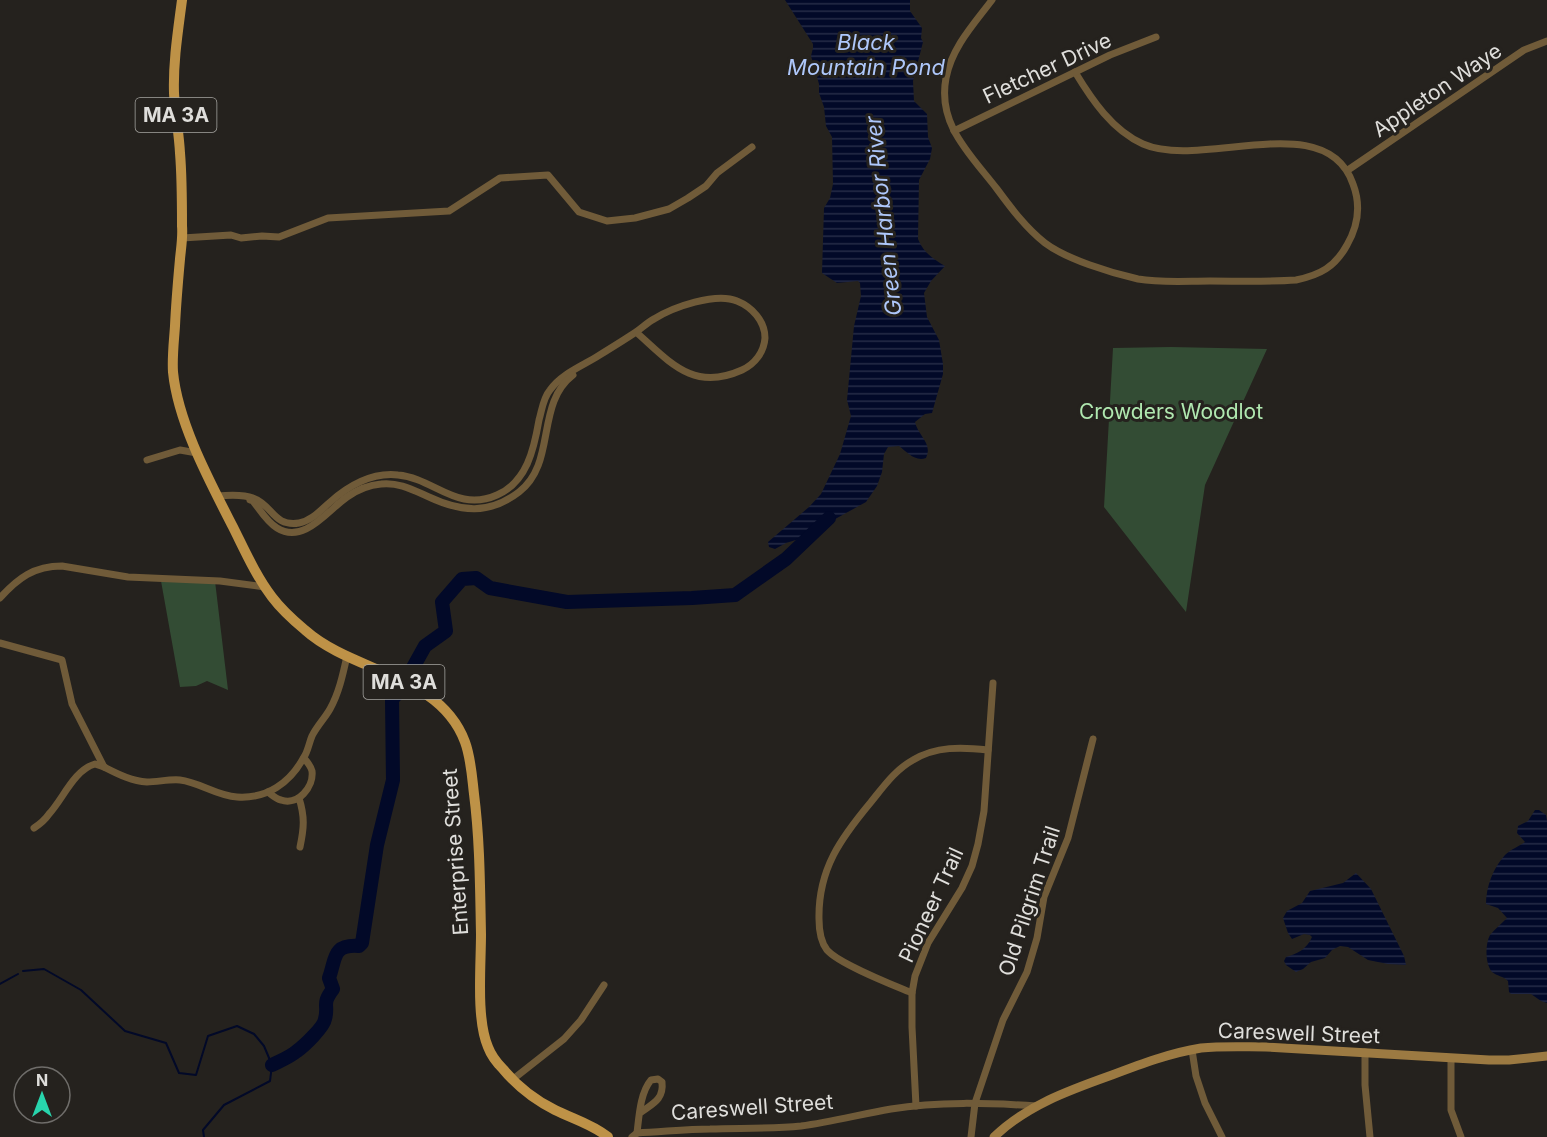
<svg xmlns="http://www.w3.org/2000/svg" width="1547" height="1137" viewBox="0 0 1547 1137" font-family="Inter,sans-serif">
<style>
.park{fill:#334c34}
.water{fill:url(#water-rules)}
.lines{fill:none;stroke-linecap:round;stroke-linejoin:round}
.stream{stroke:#020928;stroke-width:2}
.river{stroke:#020928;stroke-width:14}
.street{stroke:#705b39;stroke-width:7}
.secondary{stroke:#9c7a42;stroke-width:9}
.primary{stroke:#be9247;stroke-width:10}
.labels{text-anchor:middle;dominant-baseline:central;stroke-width:6;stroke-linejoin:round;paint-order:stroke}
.shield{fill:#25221e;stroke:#a7a6a2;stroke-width:1.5}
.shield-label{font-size:20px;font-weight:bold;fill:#dfdedb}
.street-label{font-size:21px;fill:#dfdedb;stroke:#25221e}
.park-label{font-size:21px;fill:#b0e8b0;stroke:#25221e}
.water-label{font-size:22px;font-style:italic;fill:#aec7fa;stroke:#25221e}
</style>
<defs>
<pattern id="water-rules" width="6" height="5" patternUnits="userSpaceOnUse" patternTransform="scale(1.5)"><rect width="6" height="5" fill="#020928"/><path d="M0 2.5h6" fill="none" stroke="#262c47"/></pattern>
</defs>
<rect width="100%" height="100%" fill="#25221e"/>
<!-- park -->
<g class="park">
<path d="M1171,347L1267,349L1205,485L1186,612L1104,507L1113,348Z"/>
<path d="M161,581H215L228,690L207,681L196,686L180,687Z"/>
</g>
<!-- water -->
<g class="water">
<path d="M785,0H910V11L922,28L921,38L923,42L913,81L914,101L927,114L928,137L932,148L930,159L919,180L918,239C923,252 933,259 945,266L931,281L924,293L927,317L939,340L943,364V374L932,413L925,414L915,422C918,436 933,443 926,458C915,462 907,452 899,446L888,447L884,454L882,472L877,486L866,502L799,539L786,543L775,549L769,547L768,542L809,507L821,494L840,454L851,416L847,400L854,326L861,296L860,283L858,281L837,283L822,273L824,208L830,198L833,184L832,137L826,126L824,107L819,93V84L811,56L813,48V44Z"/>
<path d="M1535,810H1539L1546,815L1547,821V1003L1541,1001L1531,994H1511L1509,992L1508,981C1503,976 1497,976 1492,972C1485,964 1485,944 1490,935C1495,929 1502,923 1507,918L1498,908L1486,904C1486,887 1493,868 1505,855C1511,849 1518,847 1525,842L1517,833L1518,826L1528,821Z"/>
<path d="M1356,873L1371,889L1404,956L1406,965L1388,964L1368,960L1348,947L1340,946L1332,950L1325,958L1311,962L1303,969L1296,972L1286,965L1284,961L1286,957C1297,954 1307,949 1312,937L1310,935L1304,934L1292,939L1288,933L1283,918L1287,911L1302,903L1310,891L1343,883Z"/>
</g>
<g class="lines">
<!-- stream -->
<g class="stream">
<path d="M23,971L44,969L81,990L125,1031L166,1043L179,1073L196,1075L208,1036L237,1026L254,1034L264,1046L272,1065L270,1081L224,1105L203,1130L204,1137"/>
<path d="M0,984L18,974"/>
</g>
<!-- river -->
<g class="river">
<path d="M410,673L425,646L446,631L442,602L462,579L476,578L490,588L567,602L692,598L735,595L786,559L829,518"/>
<path d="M272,1065C280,1061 290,1057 297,1051C304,1046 324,1027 325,1019C329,1004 321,1005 333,989L329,978C336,959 332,944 359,946L362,943L377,845L393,780L392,699L405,686"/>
</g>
<!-- street -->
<g class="street">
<path d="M992,0C974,24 952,47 946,78C937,125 971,155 997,189C1011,208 1026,228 1045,243C1066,259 1111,273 1138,279C1161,283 1186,281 1210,281C1239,281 1268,282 1296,280C1320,275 1335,267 1347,245C1358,226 1361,205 1353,184C1326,106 1202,170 1143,144C1112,130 1092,100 1075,72"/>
<path d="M954,131L1110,55L1156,37"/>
<path d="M1348,170L1524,50L1547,41"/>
<path d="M182,238L231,235L241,238L262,236L279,237L328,218L449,211L500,178L548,175L579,212L607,221L635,218L669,209L688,198L706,186L717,173L752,147"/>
<path d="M147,460L180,450L197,453"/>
<path d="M217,496C228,495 243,494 253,498C273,505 273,527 299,523C311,521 320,511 329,503C348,486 371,472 398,475C434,478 457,513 497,495C527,482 534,449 539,420C542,410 543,398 550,390C561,374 582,366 598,356C611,348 624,340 636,332C642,328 648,322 654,319C673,307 716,292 737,301C752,307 765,321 765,338C764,352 755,364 742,370C693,392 670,362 636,332"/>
<path d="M250,500L253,501C260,510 267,522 277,528C304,545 328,510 347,497C357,490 369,485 381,484C399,482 413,490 429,497C461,512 489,515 519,492C557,463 535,404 573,375"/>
<path d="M0,598C18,578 34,566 62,566L128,577L220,581L265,587"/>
<path d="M0,643L62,660L72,704L104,767L95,764C74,770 63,799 49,814C45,820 40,824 34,828"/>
<path d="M104,767C118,774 131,781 147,782C158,782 169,779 180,780C199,782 217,796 237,797C267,799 290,783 304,757C308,751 309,743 312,736C317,726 325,718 330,709C339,693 343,674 347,656"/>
<path d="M268,792C272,795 276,799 281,800C298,806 314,787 312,771C311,766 307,762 304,758"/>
<path d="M299,798C305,817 304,828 300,847"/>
<path d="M912,993C893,985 839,964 827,950C820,941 819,930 819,919C818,869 841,838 871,802C884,786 895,770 913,760C936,746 962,747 988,750"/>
<path d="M1192,1050L1196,1076L1205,1103L1222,1137"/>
<path d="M1365,1052V1085L1370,1137"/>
<path d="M1451,1058V1110L1461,1137"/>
<path d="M512,1080L564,1039L581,1020L604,985"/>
<path d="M916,1106L912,1027V993L915,976L928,943L962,888L972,866L978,844L984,811L993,683"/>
<path d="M637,1133C639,1117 640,1093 651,1080L658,1079L662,1082C664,1100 652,1104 640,1113"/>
<path d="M632,1137L637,1133C662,1132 686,1129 710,1129C741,1128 771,1129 801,1126C832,1122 861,1114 891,1109C938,1101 989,1103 1037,1106"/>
<path d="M971,1137L975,1103L1003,1020L1027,972L1037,938L1044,897L1068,838L1093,739"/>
</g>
<!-- secondary -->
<path class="secondary" d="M994,1137C1027,1105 1070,1090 1112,1075C1141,1064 1170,1053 1201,1048C1222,1046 1244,1047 1266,1047L1489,1060H1509L1547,1056"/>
<!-- primary -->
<path class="primary" d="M182,0C178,31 173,62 174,93C175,113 179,133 180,153C182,177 182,202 182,226C183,237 181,248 180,259C178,281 176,304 175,326C174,341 172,357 173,372C178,423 210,482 233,527C245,551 256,576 272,597C281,609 293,620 305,630C353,673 440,674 465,742C471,758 472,777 474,794C480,841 480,888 481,934C481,966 476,1019 488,1047C491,1055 497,1063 503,1069C517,1086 535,1100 555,1110C573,1119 592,1124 608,1137"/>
</g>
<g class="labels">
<!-- shield labels -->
<g class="shield">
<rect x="135.5" y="98" width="81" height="34" rx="4.5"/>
<rect x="363.5" y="665" width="81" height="34" rx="4.5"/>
</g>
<g class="shield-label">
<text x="176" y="115">MA 3A</text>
<text x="404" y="682">MA 3A</text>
</g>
<!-- street labels -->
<g class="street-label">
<text transform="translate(1047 68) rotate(-25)">Fletcher Drive</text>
<text transform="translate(1437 90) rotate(-34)">Appleton Waye</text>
<text transform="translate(455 852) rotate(-94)">Enterprise Street</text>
<text transform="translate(1029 901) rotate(-72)">Old Pilgrim Trail</text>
<text transform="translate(931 905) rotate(-65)">Pioneer Trail</text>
<text transform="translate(1299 1033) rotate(2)">Careswell Street</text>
<text transform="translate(752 1107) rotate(-4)">Careswell Street</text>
</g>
<!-- park labels -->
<g class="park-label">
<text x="1171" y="411">Crowders Woodlot</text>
</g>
<!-- water labels -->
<g class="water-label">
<text x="866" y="42">Black<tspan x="866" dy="25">Mountain Pond</tspan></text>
<text transform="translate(883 216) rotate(-96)">Green Harbor River</text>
</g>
</g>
<!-- north arrow -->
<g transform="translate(42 1095)"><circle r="28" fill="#25221e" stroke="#6f6d6a" stroke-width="1.5"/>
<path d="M0-4.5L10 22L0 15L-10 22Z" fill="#28d5ad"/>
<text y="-9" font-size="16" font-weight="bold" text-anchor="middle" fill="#dfdedb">N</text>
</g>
</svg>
